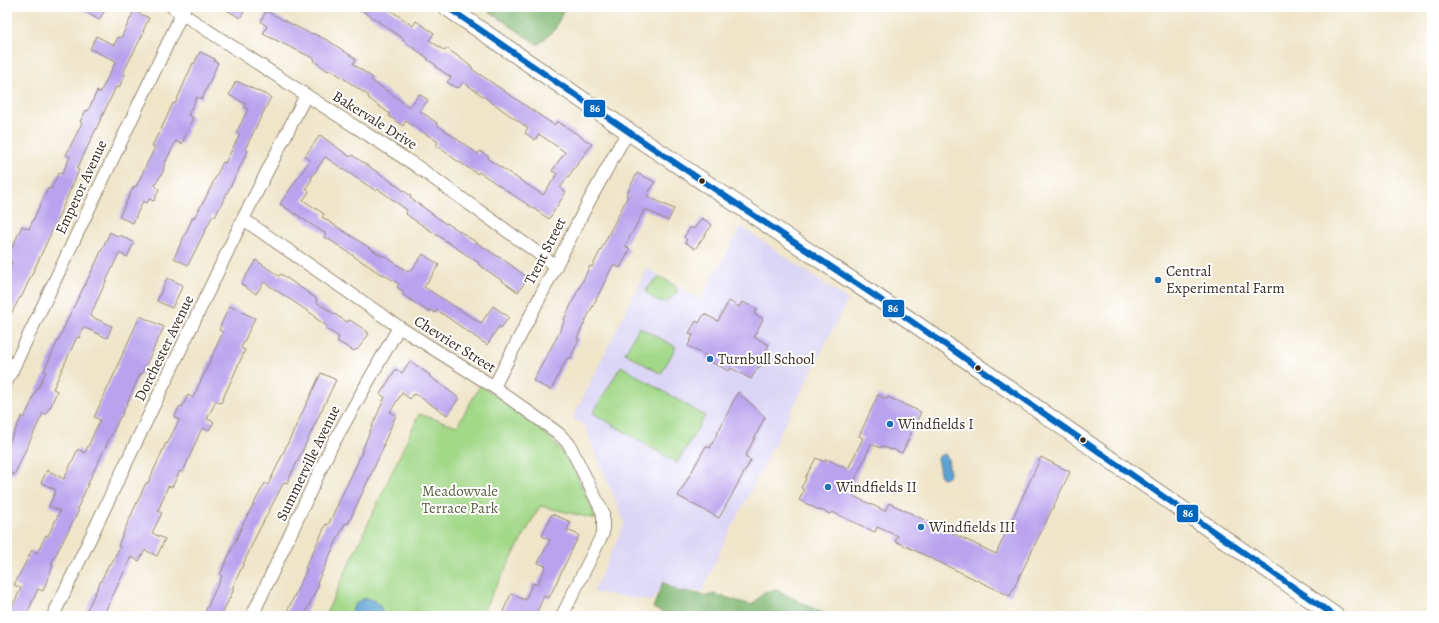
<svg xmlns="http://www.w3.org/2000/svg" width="1439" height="623" viewBox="0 0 1439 623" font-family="Alegreya,serif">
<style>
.built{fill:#dcd6f6}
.green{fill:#a2d888;stroke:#6e8153}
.forest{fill:#81b874;stroke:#5e7149}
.water{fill:#5da3d3;stroke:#4c6678}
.building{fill:#b9a3ee}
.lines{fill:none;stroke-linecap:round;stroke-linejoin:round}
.minor-casing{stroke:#958874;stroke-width:14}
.secondary-casing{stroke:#958874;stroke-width:19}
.minor{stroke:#fff;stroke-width:12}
.secondary{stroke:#fff;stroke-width:17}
.bus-1-casing{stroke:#fff;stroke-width:9}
.bus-1{stroke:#0065bd;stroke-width:6}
.bus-dot{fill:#3b2a1e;stroke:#fff;stroke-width:1.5}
.poi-dot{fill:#1f6fb2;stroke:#fff;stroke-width:1.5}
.labels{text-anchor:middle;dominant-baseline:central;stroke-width:4;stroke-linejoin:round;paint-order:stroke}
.street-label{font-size:15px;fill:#3b2a1e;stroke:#fff}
.poi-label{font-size:15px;fill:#3b2a1e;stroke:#fff;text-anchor:start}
.park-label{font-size:15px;fill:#5a5e3e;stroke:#fff}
.line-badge{stroke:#fff;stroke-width:1.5}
.badge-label{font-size:11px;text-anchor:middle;font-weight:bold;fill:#fff}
</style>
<rect width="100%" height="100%" fill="#fff"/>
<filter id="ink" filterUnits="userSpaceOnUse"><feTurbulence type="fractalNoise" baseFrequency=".025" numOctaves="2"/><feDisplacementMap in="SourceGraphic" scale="8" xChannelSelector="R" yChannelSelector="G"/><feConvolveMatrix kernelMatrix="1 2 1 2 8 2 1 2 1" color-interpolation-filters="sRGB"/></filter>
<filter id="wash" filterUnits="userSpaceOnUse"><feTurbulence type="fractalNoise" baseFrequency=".012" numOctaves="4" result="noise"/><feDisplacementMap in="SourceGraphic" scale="16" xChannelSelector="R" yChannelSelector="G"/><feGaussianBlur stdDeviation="0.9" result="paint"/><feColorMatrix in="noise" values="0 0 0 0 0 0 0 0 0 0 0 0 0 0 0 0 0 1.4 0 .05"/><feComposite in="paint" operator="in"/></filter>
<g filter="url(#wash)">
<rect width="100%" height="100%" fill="#efe5c9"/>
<!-- built -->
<path class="built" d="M741,226L848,300L725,541L702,591H658L652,601L593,592L625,523L584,425L573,418L647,268L701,300Z"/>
<!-- green -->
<g class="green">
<path d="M661,277L675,286L677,293L666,302L657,301L646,293C647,285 655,281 661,277Z"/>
<path d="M639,327L676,347L661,374L625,353Z"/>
<path d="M621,366L705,416L677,463L593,413Z"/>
<path d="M480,386L506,402L548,436L572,464L596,519L540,506L480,616H325L419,414L457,426Z"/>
</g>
<!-- forest -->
<g class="forest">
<path d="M483,7H565L555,29L538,45Z"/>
<path d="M663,582L679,592L684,591L708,596L714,594L752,605L764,592L776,590L829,616H670L653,608Z"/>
</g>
<!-- water -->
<g class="water">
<path d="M945,454L948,458L950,474L945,479L942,478L940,474L937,458L941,455Z"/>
<path d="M366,598C376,600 383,605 382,616H351C352,606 356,601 366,598Z"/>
</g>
<g id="blocks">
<!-- building -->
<g class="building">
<path d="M78,7H107L99,20Z"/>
<path d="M222,7H247L240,18Z"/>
<path d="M357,7H386L413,26L416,21L434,33L429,40L445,51L446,48L459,57L473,68L472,69L554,125L557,121L592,144L560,188L566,192L549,219L479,172L478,174L456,160L436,145L438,142L406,121L403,126L389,116L390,114L368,98L369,96L330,69L328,71L314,61L315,59L263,34L267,26L261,22L266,11L311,34L312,33L329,41L356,59L353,64L373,78L371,80L410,107L419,94L428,100L420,111L437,123L436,124L478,154L480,151L489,157L488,159L543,195L557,174L552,171L565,152L539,134L535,140L525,133L528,128L463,82L459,88L457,87L456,88L447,82L451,77L436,67L437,66L427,59L428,58L403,41L404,39Z"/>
<path d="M134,11L149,18L143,31L144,32L123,73L125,74L119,88L116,87L77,169L79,170L58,218L21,298L20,297L7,322V273L12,262L7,259V252L9,247L12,248L22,226L29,229L48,188L51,189L59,172L62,174L70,157L66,155L82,123L80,122L86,110L88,111L97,91L100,93L116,61L90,49L96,36L114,45L118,37L121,38Z"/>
<path d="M200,52L215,59L214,61L218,63L202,99L197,97L188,115L193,117L182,144L176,141L166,161L163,169L164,170L155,185L159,189L154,201L149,199L147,203L143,201L133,223L119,217L134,186L136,187L155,147L152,146L158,134H159L173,103L175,104L193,63L194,64Z"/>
<path d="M236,81L271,97L245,149L248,151L215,217L213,215L188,265L174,258L193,217L194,218L205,199L223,162L225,163L240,134L236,133L248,109L244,107L246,104L229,95Z"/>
<path d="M320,135L350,157L352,155L392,182L411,196L410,198L427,210L446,224L447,223L500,258V257L528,278L518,292L478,264L479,263L410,217L406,214L407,210L378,189L376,191L325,157L311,178L312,179L306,188L309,192L303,200L324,214L322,217L382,256L383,255L408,272L409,269L411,271L423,254L439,265L424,287L476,320L481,323L493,306L509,317L501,328L499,326L487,345L437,310L435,313L430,309L429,312L415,303L402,294L404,292L397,287L399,284L383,274L382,275L330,240L324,237L326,234L280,204L310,160L305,156Z"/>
<path d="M637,173L655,182L647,196L674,209L668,221L645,209L625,246L630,249L620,268L613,265L577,338L579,339L570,359L567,358L551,390L533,381L558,335L565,320L564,319L590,266L592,267L618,216L628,196L626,195Z"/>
<path d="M702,218L712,225L695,249L685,242L687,240L684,237L691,227L694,229Z"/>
<path d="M110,232L119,237L120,235L133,242L134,243L127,257L119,253L90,316L112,326L107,338L83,327L79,338L77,337L53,389L57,391L50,408H49L46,414L43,413L14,475L7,471V447L22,416L24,418L33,399H32L46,372L44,371L71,312L90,275Z"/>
<path d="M256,260L279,276L281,274L317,299L316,302L347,322L350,320L368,332L367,333L369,334L357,350L356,349L354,351L337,341L339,337L325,328L327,326L314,317L315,316L264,282L256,294L241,284Z"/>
<path d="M167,278L183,285L172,308L157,301Z"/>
<path d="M729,301L739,307L742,302L749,305L757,310L754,314L763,319L754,337L769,345L765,353L767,355L760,368L758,367L751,379L731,368L729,371L705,359L706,356L688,346L693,335L689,333L696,321L699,323L704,314L718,321Z"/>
<path d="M229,306L255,318L241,348L245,350L221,403L216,401L207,419L214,422L209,430L203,428L201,430L183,472L180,471L172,487L168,486L158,511L162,513L152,533L165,539L157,556L145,550L139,561L131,557L103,616H84L109,564H111L120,547L118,546L128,522L146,483H148L166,443L167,444L179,420L174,417L180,406L182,407L188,395L193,398L223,332L219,330Z"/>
<path d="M140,316L164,327L141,375L140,374L121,417H120L90,479L80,503L77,509L79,510L51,564L53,565L43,591L38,589L26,616H8L21,588L14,585L32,550L37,553L46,535L48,536L60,511L49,506L56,490L41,483L47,470L64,479L78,449L85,453L100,420L94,417L119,364H118Z"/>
<path d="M410,361L430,375L429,376L459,398L447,415L415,394V395L413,394L410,399L402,393L390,412L396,415L383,445L384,446L348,524L345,523L336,542L317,583L319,584L304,616H285L307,569L305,568L316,546L326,524L328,525L362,453H361L370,431L385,397L380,394L396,369L402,373Z"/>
<path d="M321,373L336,380L287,483L284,482L255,538L232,589H234L221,616H203L222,576L220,575L244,522L265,483L268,485Z"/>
<path d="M738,392L765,417L745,457L751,460L719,518L678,496L706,446L710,448Z"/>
<path d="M878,395L887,399L888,397L921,412L902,453L892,449L891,450L882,446L881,448L871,444L853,484L856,485L851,495L885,511L889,503L996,554L1041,457L1070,472L1010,596L895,541L898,536L877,527L875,532L832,512L830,514L821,510V511L799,500L804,490L801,488L806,479L805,478L816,458L825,462L826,459L848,469L863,438L859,436Z"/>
<path d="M552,514L571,522L567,530L579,535L549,598L544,596L535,616H501L511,594L525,600L533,583L537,585L546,566L538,563L550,540L542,536Z"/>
</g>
</g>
</g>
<g filter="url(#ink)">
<use href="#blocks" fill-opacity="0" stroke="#958874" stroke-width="1"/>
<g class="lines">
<!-- minor casing -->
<g class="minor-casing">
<g id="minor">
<path d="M172,7L306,95L415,165L556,266"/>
<path d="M243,219L399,327L494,387L558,433L569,444L603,513V533L562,616"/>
<path d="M7,381L185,7"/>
<path d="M494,387L588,203L620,145L629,132"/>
<path d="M53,616L243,219L306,95"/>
<path d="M252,616L331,447L399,327"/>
</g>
</g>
<!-- secondary casing -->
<g class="secondary-casing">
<path id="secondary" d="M447,7L629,132L878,298L1335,616"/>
</g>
<!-- minor -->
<use href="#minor" class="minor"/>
<!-- secondary -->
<use href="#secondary" class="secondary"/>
<!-- bus-1 casing -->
<g class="bus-1-casing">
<path id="bus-1" d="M447,7L629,132L878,298L1335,616"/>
</g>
<!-- bus-1 -->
<use href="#bus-1" class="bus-1"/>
</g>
</g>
<!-- markers -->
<g class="bus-dot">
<circle cx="702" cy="181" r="3.5"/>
<circle cx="978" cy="368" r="3.5"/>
<circle cx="1083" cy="440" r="3.5"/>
</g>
<g class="poi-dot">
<circle cx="1158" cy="280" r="4"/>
<circle cx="710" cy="359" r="4"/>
<circle cx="890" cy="424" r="4"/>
<circle cx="828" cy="487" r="4"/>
<circle cx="921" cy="527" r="4"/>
</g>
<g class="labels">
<!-- street labels -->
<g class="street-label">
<text transform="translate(375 120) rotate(32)">Bakervale Drive</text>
<text transform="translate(81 187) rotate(-65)">Emperor Avenue</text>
<text transform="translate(545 251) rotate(-63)">Trent Street</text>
<text transform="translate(455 344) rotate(32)">Chevrier Street</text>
<text transform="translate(164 348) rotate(-64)">Dorchester Avenue</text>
<text transform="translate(308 463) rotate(-64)">Summerville Avenue</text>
</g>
<!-- poi labels -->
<g class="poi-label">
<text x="1166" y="271">Central<tspan x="1166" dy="17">Experimental Farm</tspan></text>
<text x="718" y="359">Turnbull School</text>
<text x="898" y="424">Windfields I</text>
<text x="836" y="487">Windfields II</text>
<text x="929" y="527">Windfields III</text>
</g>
<!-- park labels -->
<g class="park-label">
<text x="460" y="491">Meadowvale<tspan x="460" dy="17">Terrace Park</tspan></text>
</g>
</g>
<g class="line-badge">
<rect x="583" y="99" width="23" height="19" rx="4" fill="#0065bd"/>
<rect x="882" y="299" width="23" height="19" rx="4" fill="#0065bd"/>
<rect x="1176" y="504" width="23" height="19" rx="4" fill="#0065bd"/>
</g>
<g class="badge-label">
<text x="595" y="112">86</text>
<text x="893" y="312">86</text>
<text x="1188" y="517">86</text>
</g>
<!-- margin -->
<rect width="1439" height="623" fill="none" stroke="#fff" stroke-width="24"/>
</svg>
